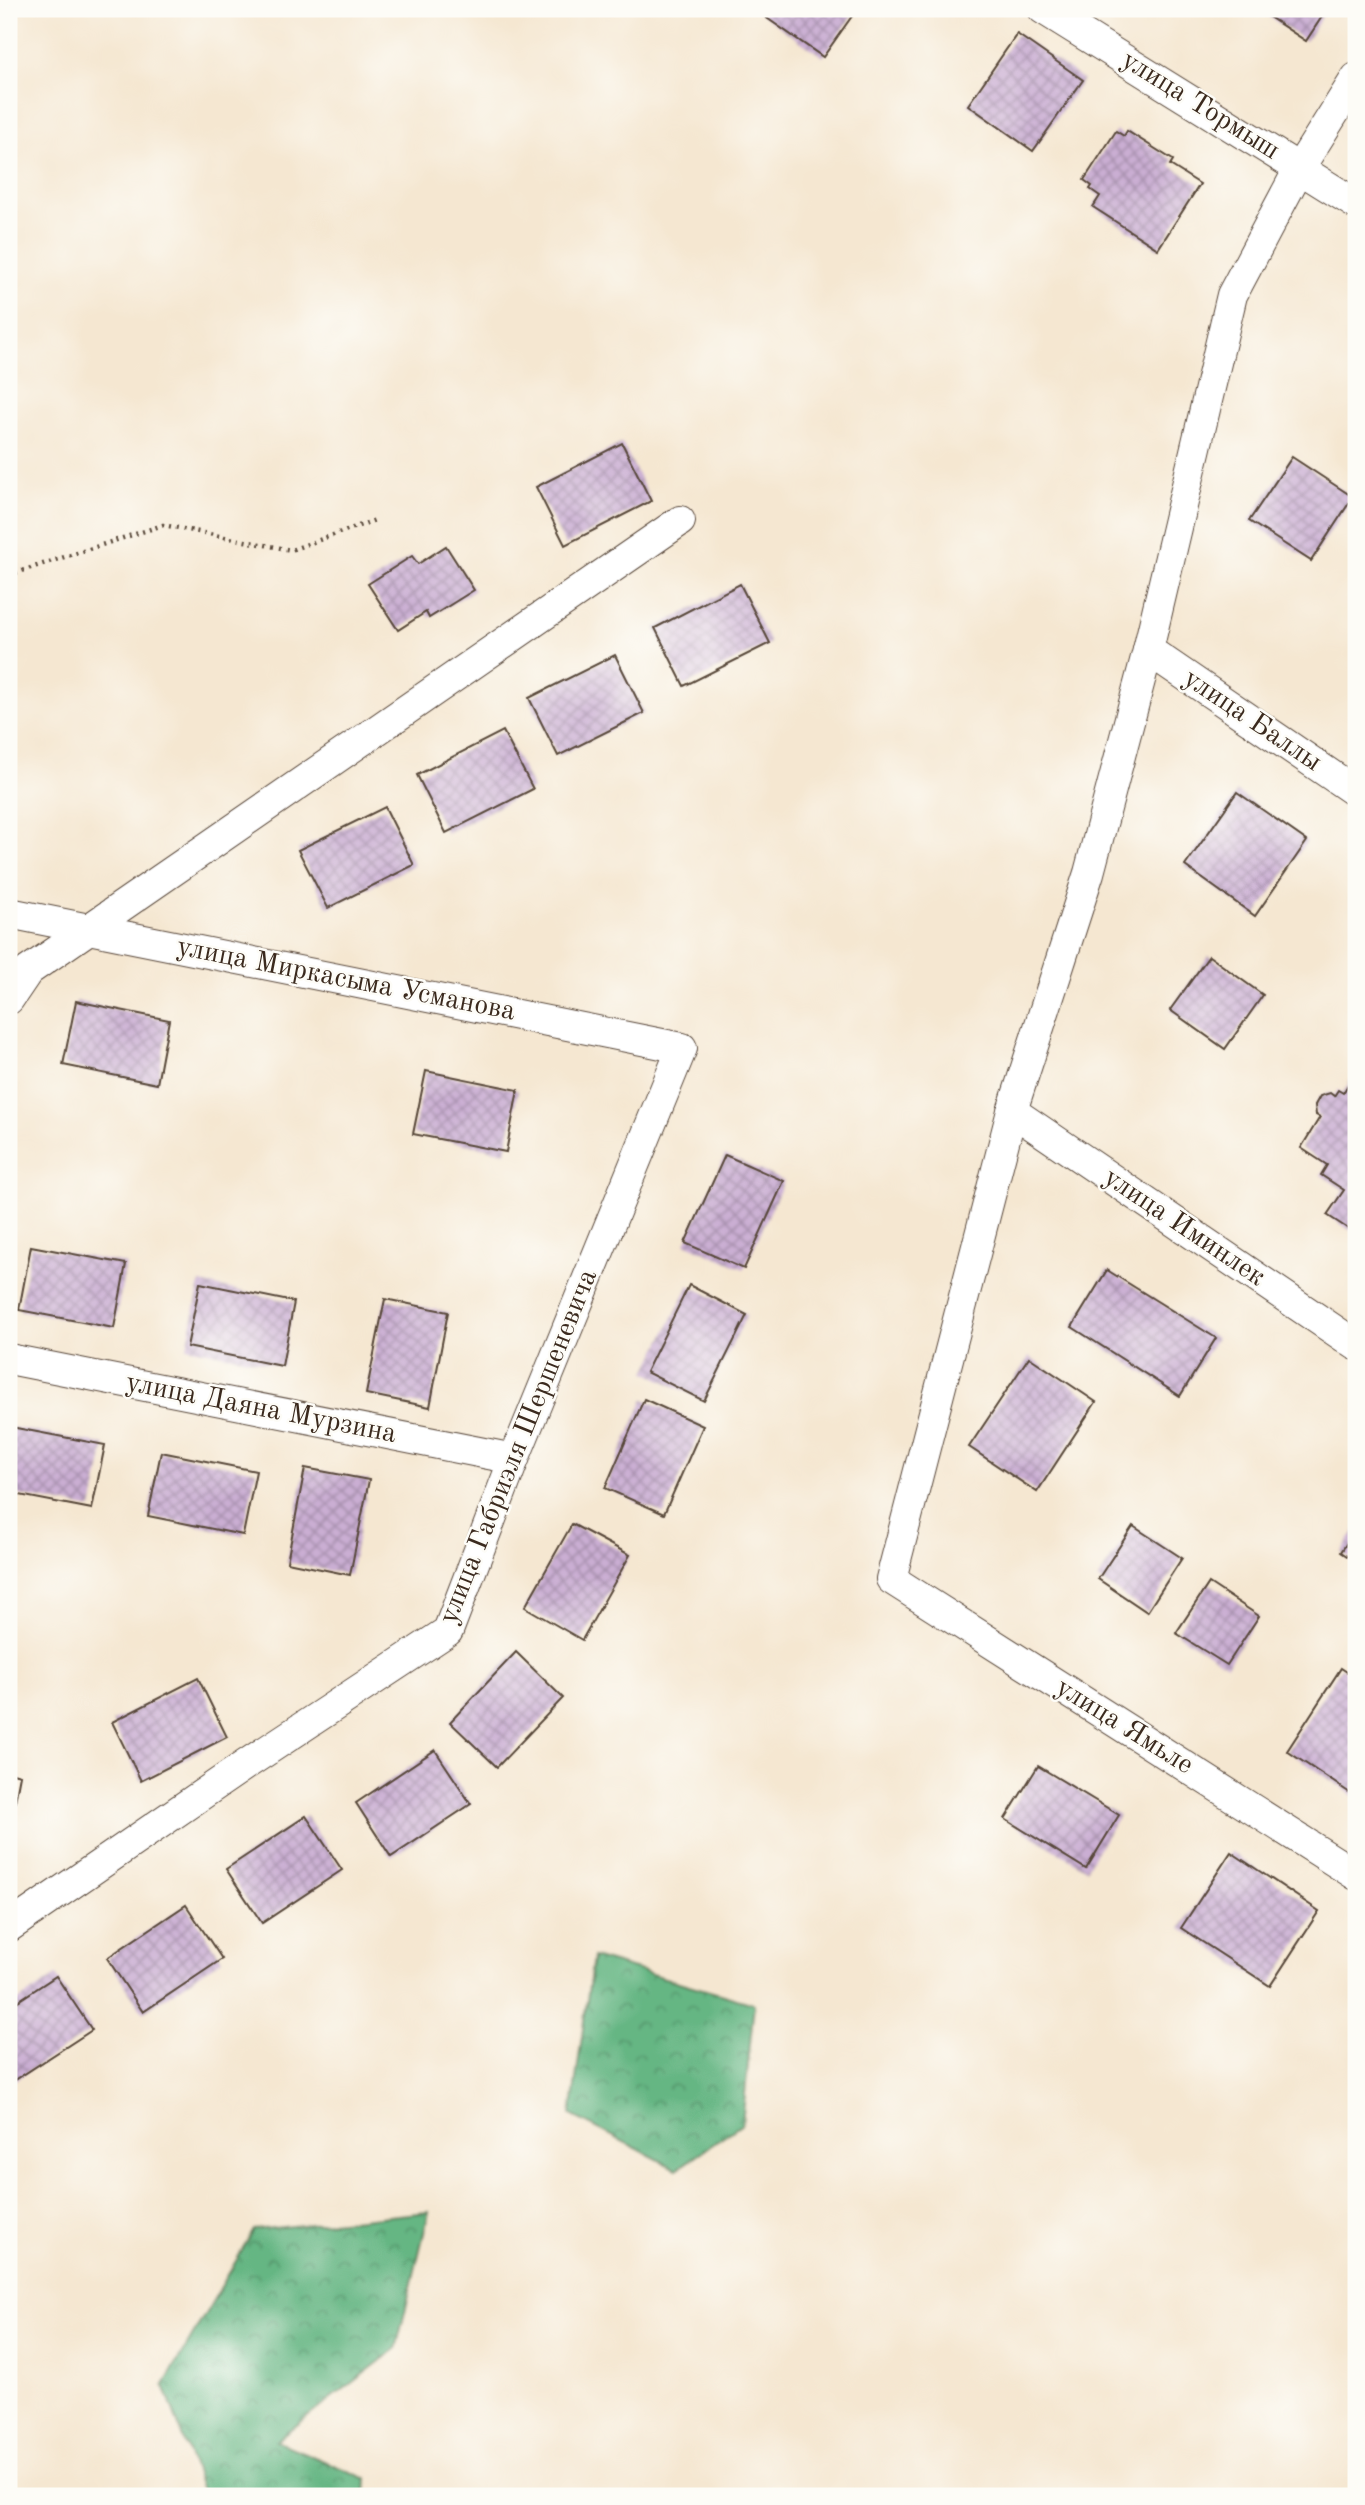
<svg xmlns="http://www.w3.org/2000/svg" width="1365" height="2505" viewBox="0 0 1365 2505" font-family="'Old Standard TT',serif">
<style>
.forest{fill:url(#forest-crowns);stroke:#507050;stroke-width:2}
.building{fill:url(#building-cross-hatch)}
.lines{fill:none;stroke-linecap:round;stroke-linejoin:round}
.street-casing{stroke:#574639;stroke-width:32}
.path{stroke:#574639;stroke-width:4.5;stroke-dasharray:2 5;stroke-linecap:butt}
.street{stroke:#fff;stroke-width:30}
.labels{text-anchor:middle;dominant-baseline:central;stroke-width:5;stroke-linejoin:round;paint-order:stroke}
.street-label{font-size:28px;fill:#3b2a1e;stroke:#fdfcf7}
</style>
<defs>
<pattern id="forest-crowns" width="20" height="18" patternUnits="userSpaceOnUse" patternTransform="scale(1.75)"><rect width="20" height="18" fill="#65b683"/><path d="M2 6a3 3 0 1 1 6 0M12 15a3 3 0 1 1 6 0" fill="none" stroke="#54946b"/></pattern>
<pattern id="building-cross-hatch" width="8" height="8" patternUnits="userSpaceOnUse" patternTransform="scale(1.75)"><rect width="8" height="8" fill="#caaed3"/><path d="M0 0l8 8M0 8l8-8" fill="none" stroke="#a58eab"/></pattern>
</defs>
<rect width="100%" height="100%" fill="#fdfcf7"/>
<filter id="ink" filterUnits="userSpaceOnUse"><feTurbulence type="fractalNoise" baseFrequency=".0143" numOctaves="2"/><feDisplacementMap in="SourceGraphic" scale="14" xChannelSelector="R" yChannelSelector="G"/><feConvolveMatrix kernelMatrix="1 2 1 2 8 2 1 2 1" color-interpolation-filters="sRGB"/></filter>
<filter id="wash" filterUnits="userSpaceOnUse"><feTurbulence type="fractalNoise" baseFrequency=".00686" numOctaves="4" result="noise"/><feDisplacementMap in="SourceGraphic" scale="28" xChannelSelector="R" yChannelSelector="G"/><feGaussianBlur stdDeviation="1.57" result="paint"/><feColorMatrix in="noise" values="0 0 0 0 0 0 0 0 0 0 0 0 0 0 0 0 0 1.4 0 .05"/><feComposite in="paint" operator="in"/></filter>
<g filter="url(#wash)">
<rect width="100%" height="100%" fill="#f5e7d1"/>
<!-- forest -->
<g class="forest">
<path d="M593,1957L754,2004L742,2124L677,2169L571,2115Z"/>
<path d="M429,2212L396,2349L276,2441L367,2479L366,2496H204L164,2385L254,2230Z"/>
</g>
<g id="blocks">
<!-- building -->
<g class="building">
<path d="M765,9H857L823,57L761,14Z"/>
<path d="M1257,9H1327L1306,41Z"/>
<path d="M1017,34L1083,80L1033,151L968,105Z"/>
<path d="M1116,131L1124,136L1127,131L1173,160L1170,165L1200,184L1158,249L1093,207L1100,196L1090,189L1092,186L1084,180Z"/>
<path d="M622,443L651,501L565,545L536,487Z"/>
<path d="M1292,457L1353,497L1311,561L1249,521Z"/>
<path d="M446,546L474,590L429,618L426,612L398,630L368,584L412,556L418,564Z"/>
<path d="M740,584L770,643L684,686L655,628Z"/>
<path d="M615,655L644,713L558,756L529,698Z"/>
<path d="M503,731L533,789L446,833L417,775Z"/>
<path d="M1237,792L1307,841L1255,916L1185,866Z"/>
<path d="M385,807L414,865L328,908L298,850Z"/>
<path d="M1209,956L1263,995L1225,1049L1170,1010Z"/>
<path d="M76,1001L169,1020L157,1084L63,1065Z"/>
<path d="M426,1071L518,1090L506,1152L413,1134Z"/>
<path d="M1353,1077L1356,1079V1234L1327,1215L1344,1190L1321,1175L1327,1165L1301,1148L1320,1117L1316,1115L1315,1105L1320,1096L1330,1093L1334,1096L1338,1090L1343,1093Z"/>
<path d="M725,1155L784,1181L744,1269L685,1243Z"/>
<path d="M31,1246L126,1264L114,1328L19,1310Z"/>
<path d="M1107,1270L1216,1338L1180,1396L1072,1327Z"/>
<path d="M200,1283L294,1302L282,1366L187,1347Z"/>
<path d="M689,1285L747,1315L704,1401L646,1372Z"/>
<path d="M385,1299L448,1312L430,1407L366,1394Z"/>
<path d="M1029,1357L1096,1402L1037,1492L969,1447Z"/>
<path d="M644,1399L703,1426L664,1514L605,1488Z"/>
<path d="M11,1427L105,1445L92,1509L9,1493Z"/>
<path d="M161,1452L256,1471L243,1535L148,1516Z"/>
<path d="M305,1468L369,1480L350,1575L287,1562Z"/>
<path d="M572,1524L630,1555L582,1640L525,1607Z"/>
<path d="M1133,1526L1182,1558L1147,1612L1098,1579Z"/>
<path d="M1356,1529V1562L1341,1552Z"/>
<path d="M1209,1583L1259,1616L1227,1665L1176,1633Z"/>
<path d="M516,1652L563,1698L497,1767L450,1722Z"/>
<path d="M1341,1668L1356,1678V1797L1287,1751Z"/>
<path d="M198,1678L227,1737L141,1781L112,1722Z"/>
<path d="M435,1750L471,1804L391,1857L356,1803Z"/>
<path d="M1038,1766L1119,1815L1086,1869L1005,1819Z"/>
<path d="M9,1772L20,1775L10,1828H9Z"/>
<path d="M306,1816L342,1870L262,1923L226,1869Z"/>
<path d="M1231,1852L1319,1911L1270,1986L1181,1928Z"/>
<path d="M186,1905L222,1959L143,2012L107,1958Z"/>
<path d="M56,1976L92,2030L12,2082L9,2077V2007Z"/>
</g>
</g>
</g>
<g filter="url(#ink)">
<use href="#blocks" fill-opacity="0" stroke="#574639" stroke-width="2"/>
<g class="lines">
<!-- street casing -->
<g class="street-casing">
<g id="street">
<path d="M1043,9L1356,204"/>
<path d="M1356,78L1300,167L1232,295L1148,650L1089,873L1012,1111L891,1579L1356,1875"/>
<path d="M1148,650L1356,792"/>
<path d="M9,913L682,1048L514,1459L448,1631L245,1765L9,1927"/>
<path d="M9,999L28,971L680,521"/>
<path d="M1012,1111L1356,1345"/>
<path d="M9,1359L514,1459"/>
</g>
</g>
<!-- path -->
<path class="path" d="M9,575L163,525L291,550L378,519"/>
<!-- street -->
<use href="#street" class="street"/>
</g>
</g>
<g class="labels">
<!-- street labels -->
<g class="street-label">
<text transform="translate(1200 106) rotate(32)">улица Тормыш</text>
<text transform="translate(1252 721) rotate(34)">улица Баллы</text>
<text transform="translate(346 980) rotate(11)">улица Миркасыма Усманова</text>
<text transform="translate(1184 1228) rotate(34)">улица Иминлек</text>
<text transform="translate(261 1409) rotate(11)">улица Даяна Мурзина</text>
<text transform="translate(519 1447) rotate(-68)">улица Габриэля Шершеневича</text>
<text transform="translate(1124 1727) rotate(32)">улица Ямьле</text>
</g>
</g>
<!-- margin -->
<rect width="1365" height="2505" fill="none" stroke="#fdfcf7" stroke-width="35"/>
</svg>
